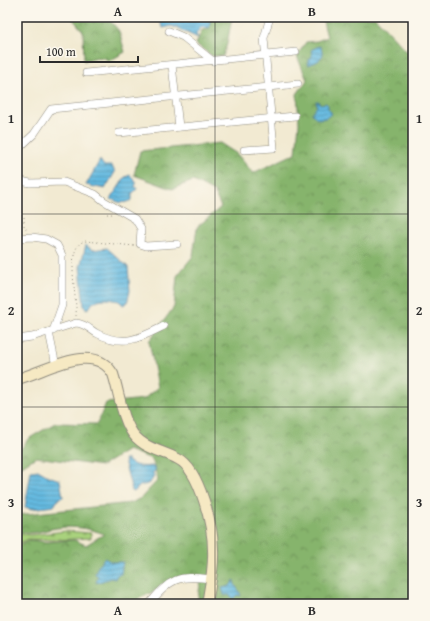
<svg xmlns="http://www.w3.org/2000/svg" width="430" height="621" viewBox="0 0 430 621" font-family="'Gentium Book Plus',serif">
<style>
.forest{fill:url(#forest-crowns);stroke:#58704c}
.cemetery{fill:url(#cemetery-stones);stroke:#6a7e54}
.water{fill:url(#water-rules);stroke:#477286}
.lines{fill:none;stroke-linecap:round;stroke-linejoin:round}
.street-casing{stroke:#8e8a7e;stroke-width:8}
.secondary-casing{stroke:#8e8a7e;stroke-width:12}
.path{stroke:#8e8a7e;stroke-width:1;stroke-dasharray:1 3;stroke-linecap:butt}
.street{stroke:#fff;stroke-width:7}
.secondary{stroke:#f6e9c3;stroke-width:10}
.grid{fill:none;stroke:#2b2b2b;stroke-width:1;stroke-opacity:0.55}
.neatline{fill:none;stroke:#2b2b2b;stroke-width:1.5}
.grid-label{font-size:13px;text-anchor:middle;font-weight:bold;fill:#2b2b2b}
</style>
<defs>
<pattern id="forest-crowns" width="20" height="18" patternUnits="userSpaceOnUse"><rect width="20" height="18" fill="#86b46c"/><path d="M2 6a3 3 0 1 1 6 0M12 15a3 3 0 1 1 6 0" fill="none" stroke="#6e9359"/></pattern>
<pattern id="cemetery-stones" width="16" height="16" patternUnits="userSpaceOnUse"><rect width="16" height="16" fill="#a9d27d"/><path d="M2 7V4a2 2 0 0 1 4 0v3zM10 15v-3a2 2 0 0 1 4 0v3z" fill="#92b46c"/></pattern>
<pattern id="water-rules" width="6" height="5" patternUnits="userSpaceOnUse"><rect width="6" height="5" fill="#63b9e0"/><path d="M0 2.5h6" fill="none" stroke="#5297b6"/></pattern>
</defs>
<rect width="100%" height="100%" fill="#fbf7ec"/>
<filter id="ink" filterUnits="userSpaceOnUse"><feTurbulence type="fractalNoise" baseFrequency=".025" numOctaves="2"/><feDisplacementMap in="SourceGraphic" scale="8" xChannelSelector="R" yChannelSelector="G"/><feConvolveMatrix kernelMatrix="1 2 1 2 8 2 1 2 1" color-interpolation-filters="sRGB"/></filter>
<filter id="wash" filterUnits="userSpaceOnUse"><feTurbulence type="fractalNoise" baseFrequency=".012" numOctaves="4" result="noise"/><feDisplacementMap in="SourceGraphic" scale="16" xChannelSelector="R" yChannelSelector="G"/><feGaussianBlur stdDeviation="0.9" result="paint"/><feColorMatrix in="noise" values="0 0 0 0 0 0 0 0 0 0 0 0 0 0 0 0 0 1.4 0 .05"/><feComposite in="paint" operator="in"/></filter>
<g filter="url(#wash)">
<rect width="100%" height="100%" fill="#f2ead2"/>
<!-- forest -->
<g class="forest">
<path d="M71,17H90L94,23V17H107L119,31L125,52L109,61C102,55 92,58 84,61L83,31Z"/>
<path d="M213,17H232L227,44L223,56H212L196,44L202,30L209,29L210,20Z"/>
<path d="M320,17H375L413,58V604H197L201,579L182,578L134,601L17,604V546L30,540L47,542L74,540L86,545L104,534C89,528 74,526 57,528C42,530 34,536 17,531V515L131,503L141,498L158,480L152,459L128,450L102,466L36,457L17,469V450L21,449L28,439L55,423L97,424L106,403L144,399L158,387L149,341L174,307L177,276L193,256L197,227L221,207L214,192L193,181L172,189L134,175L140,151L220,143L237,154L253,173L296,153L299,123L297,94L307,80L297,56L306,42L317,41L327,37L323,21Z"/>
</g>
<!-- cemetery -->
<path class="cemetery" d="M66,531L91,533V538L54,540L30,539L17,544V533L30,535Z"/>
<!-- water -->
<g class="water">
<path d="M161,17H211L209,28L201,27L196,34L198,38L172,26L163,28L160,22Z"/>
<path d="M319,46L321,47L323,55L318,61L308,65L307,63L312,56L311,50Z"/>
<path d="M316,101H318L320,104L326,103L328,105V109L332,113L326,118L318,119L312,114V112L317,106Z"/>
<path d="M100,160L104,166H112L115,172L105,189L86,185Z"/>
<path d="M130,175L137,182L135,186L137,189L132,194V200C125,204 119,203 111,199L125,177Z"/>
<path d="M86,245L92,250L107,248L128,267L130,291L127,303L123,305L119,301C110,299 95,296 90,307L87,309L84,307L80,267Z"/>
<path d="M124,460H128C133,467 144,467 152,466L156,469L153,473L154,476C151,483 148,485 141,485L134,492L132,491Z"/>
<path d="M38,470L48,476L60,480L63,497L59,498L54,506L31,509L25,507L31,471Z"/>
<path d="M104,558L112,562H123L121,574L117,575L115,579L111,578L96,583L98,576L95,574L97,568Z"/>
<path d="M234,580C234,586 239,589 241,596L237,595L233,599L230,595H224L222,588L230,586Z"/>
</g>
</g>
<g filter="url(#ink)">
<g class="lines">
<!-- street casing -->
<g class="street-casing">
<g id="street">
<path d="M169,31L183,37L213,61"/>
<path d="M172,65L179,127"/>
<path d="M86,73L296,52"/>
<path d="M119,133L295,116"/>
<path d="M17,150L34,134L51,109L298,84"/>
<path d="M244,150L274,148L264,38L270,17"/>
<path d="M17,180L30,183L64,182L95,194L104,201L135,219L141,229L140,244L146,246L177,244"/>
<path d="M17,238L32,237L46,239L57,245L62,255V305L53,331"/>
<path d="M49,332L56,366"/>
<path d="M17,339L32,337L76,323C87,324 90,330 98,334C125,347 140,338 164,326"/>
<path d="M149,604C171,578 177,575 211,579"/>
</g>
</g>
<!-- secondary casing -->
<g class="secondary-casing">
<path id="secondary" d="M17,379C45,372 94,340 113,374C119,392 121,414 130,429C140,448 161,450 178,459C200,470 213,527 213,550C214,568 210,586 207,604"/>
</g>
<!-- path -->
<g class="path">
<path d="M107,214H112"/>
<path d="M24,217V226L27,230"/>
<path d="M76,316C78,300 63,244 86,241L134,246"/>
</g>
<!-- street -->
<use href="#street" class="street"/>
<!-- secondary -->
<use href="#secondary" class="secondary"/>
</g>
</g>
<!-- grid -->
<path class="grid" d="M215,17V604M17,214H413M17,407H413"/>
<!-- margin -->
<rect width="430" height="621" fill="none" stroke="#fbf7ec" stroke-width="44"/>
<!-- scale -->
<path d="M40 56v6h98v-6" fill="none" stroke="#2b2b2b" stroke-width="2"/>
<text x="46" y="56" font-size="12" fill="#2b2b2b" stroke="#fbf7ec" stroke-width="3" paint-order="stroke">100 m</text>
<rect x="22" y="22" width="386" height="577" class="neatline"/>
<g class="grid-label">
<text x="118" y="16">A</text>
<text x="312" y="16">B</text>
<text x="11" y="123">1</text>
<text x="419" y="123">1</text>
<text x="11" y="315">2</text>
<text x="419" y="315">2</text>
<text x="11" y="507">3</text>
<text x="419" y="507">3</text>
<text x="118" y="615">A</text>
<text x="312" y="615">B</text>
</g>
</svg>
